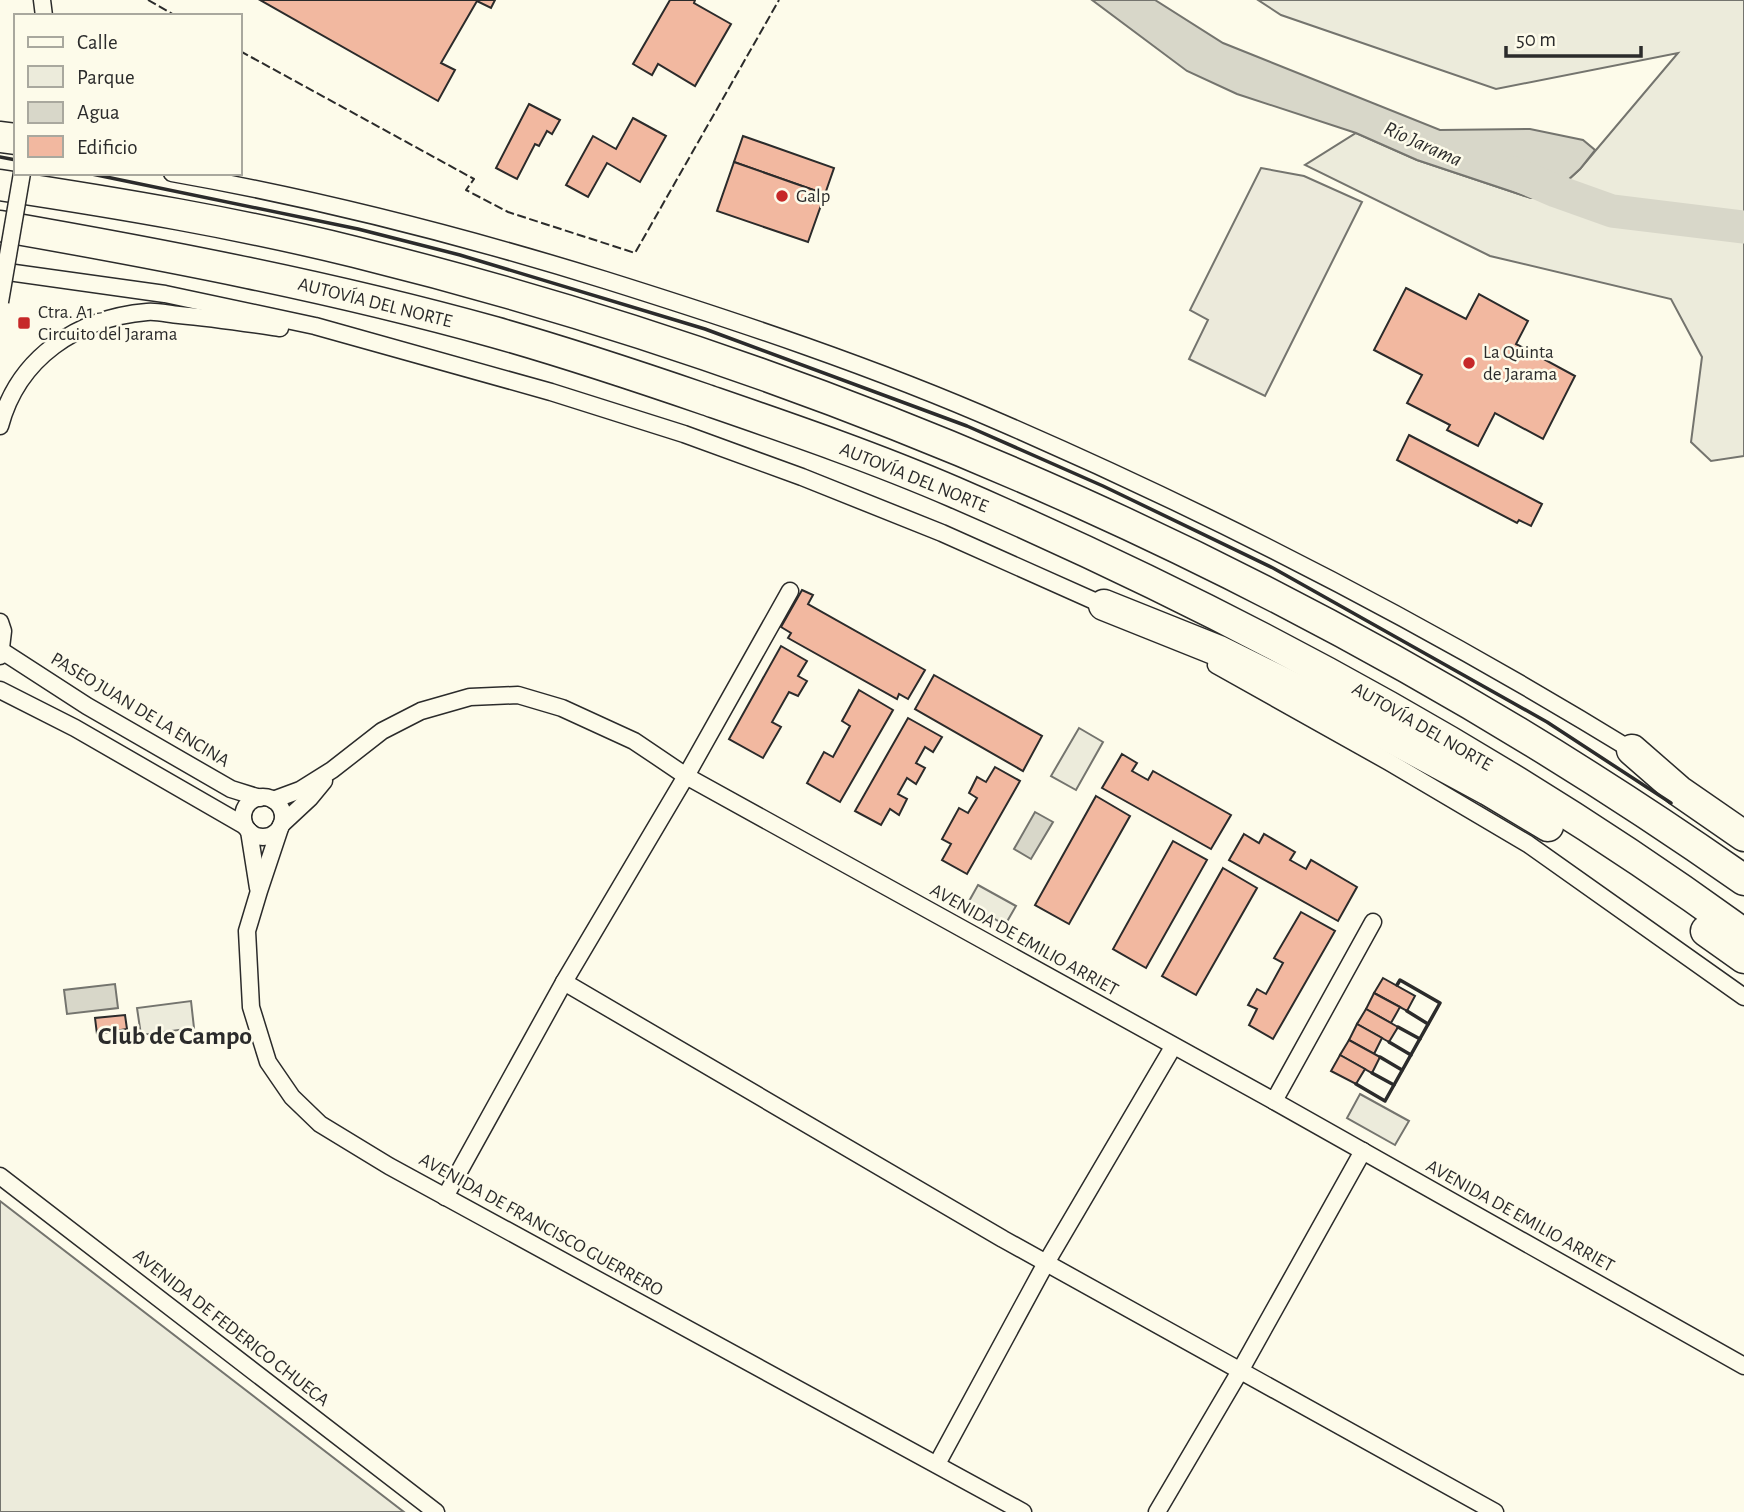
<svg xmlns="http://www.w3.org/2000/svg" width="1744" height="1512" viewBox="0 0 1744 1512" font-family="'Alegreya Sans',sans-serif">
<style>
.green{fill:#ecebdb;stroke:#74746e;stroke-width:2}
.parking{fill:#eceadb;stroke:#74746e;stroke-width:2}
.water{fill:#d8d7c9;stroke:#74746e;stroke-width:2}
.lines{fill:none;stroke-linecap:round;stroke-linejoin:round}
.river{stroke:#d8d7c9;stroke-width:33}
.building{fill:#f2b8a0;stroke:#2b2b2b;stroke-width:2}
.street-casing{stroke:#2b2b2b;stroke-width:19}
.highway-casing{stroke:#2b2b2b;stroke-width:33}
.street{stroke:#fdfbea;stroke-width:16}
.highway{stroke:#fdfbea;stroke-width:30}
.street-bridge-casing{stroke:#2b2b2b;stroke-width:19;stroke-linecap:butt}
.street-bridge{stroke:#fdfbea;stroke-width:16}
.fence{stroke:#2b2b2b;stroke-width:2;stroke-dasharray:9 3.5;stroke-linecap:butt}
.wall{stroke:#2b2b2b;stroke-width:3.5}
.poi-dot{fill:#c62828;stroke:#fdfbea;stroke-width:2.5}
.labels{text-anchor:middle;dominant-baseline:central;stroke-width:5;stroke-linejoin:round;paint-order:stroke}
.poi-label{font-size:19px;fill:#2b2b2b;stroke:#fdfbea;text-anchor:start}
.street-label{font-size:19px;fill:#2b2b2b;stroke:#fdfbea}
.water-label{font-size:21px;font-style:italic;fill:#2b2b2b;stroke:#fdfbea}
.district-label{font-size:26px;font-weight:bold;fill:#2b2b2b;stroke:#fdfbea}
</style>
<rect width="100%" height="100%" fill="#fdfbea"/>
<!-- green -->
<g class="green">
<path d="M1258,0H1744V456L1711,461L1691,442L1702,357L1671,299L1490,256L1305,165L1356,133L1417,160L1531,198L1556,191L1580,169L1678,53L1496,89L1281,15Z"/>
<path d="M1079,728L1103,742L1076,790L1051,776Z"/>
<path d="M978,885L1016,906L1005,925L968,903Z"/>
<path d="M191,1001L194,1028L141,1035L137,1008Z"/>
<path d="M1360,1094L1409,1121L1395,1145L1347,1118Z"/>
<path d="M0,1201L404,1512H0Z"/>
</g>
<!-- parking -->
<path class="parking" d="M1261,168L1304,176L1362,202L1265,396L1189,359L1208,320L1190,310Z"/>
<!-- water -->
<g class="water">
<path d="M1092,0H1155L1223,43L1440,130L1530,129L1583,140L1595,150L1580,169L1556,191L1531,198L1417,160L1356,133L1237,94L1187,71Z"/>
<path d="M1035,812L1053,822L1031,859L1014,849Z"/>
<path d="M115,984L118,1008L67,1014L64,990Z"/>
</g>
<g class="lines">
<!-- river -->
<path class="river" d="M1514,173L1556,191L1612,211L1744,227"/>
</g>
<!-- building -->
<g class="building">
<path d="M260,0H495L491,8L477,1L441,63L455,70L438,101Z"/>
<path d="M670,0H695L694,3L731,24L695,86L658,64L652,75L633,64Z"/>
<path d="M529,104L560,120L552,134L547,131L539,146L535,144L517,179L496,168Z"/>
<path d="M633,118L666,136L640,182L607,163L588,197L566,185L593,136L616,149Z"/>
<path d="M743,136L834,168L825,194L734,162Z"/>
<path d="M734,162L825,194L808,242L717,211Z"/>
<path d="M1406,288L1466,319L1479,294L1528,321L1516,344L1575,376L1543,439L1495,413L1478,446L1447,430L1450,425L1407,403L1422,375L1374,350Z"/>
<path d="M1409,435L1542,504L1531,526L1519,520L1517,523L1397,460Z"/>
<path d="M802,590L813,595L808,604L925,670L908,699L899,694L897,699L788,638L791,633L781,627Z"/>
<path d="M781,646L807,661L798,676L807,681L798,696L789,692L772,722L781,727L763,758L729,739Z"/>
<path d="M934,675L1042,736L1023,771L915,709Z"/>
<path d="M859,690L893,710L840,802L807,783L824,752L833,757L850,726L842,721Z"/>
<path d="M908,718L942,737L933,752L925,747L916,763L925,768L916,784L907,778L898,794L907,799L899,815L890,809L881,825L855,811Z"/>
<path d="M1122,754L1137,763L1132,771L1148,780L1153,771L1231,815L1211,849L1102,788Z"/>
<path d="M995,767L1020,781L967,874L942,860L951,844L942,839L959,808L968,813L977,798L969,793L977,777L986,782Z"/>
<path d="M1096,796L1130,816L1069,924L1035,905Z"/>
<path d="M1244,834L1259,843L1264,834L1295,852L1290,860L1306,869L1311,860L1357,887L1338,921L1229,860Z"/>
<path d="M1173,841L1207,860L1146,968L1113,949Z"/>
<path d="M1223,868L1257,888L1196,995L1162,976Z"/>
<path d="M1301,912L1335,931L1273,1039L1249,1025L1257,1009L1248,1005L1257,989L1266,994L1283,963L1274,958Z"/>
<path d="M1383,978L1415,996L1407,1011L1374,993Z"/>
<path d="M1374,993L1400,1007L1391,1023L1366,1009Z"/>
<path d="M1366,1009L1398,1027L1389,1042L1357,1024Z"/>
<path d="M125,1015L127,1029L97,1034L95,1018Z"/>
<path d="M1357,1024L1382,1038L1374,1054L1349,1040Z"/>
<path d="M1349,1040L1380,1057L1372,1073L1340,1055Z"/>
<path d="M1340,1055L1365,1069L1356,1084L1331,1071Z"/>
</g>
<g class="lines">
<!-- street casing -->
<g class="street-casing">
<g id="street">
<path d="M42,0L44,16"/>
<path d="M0,130L16,132"/>
<path d="M0,144L16,146"/>
<path d="M172,173C319,199 463,236 605,280C739,322 874,367 1002,423C1221,518 1435,629 1638,754"/>
<path d="M0,271L165,294L315,326L551,392L684,434L802,477L942,533L1110,608"/>
<path d="M0,426C18,358 77,318 147,312C157,311 168,314 179,315C213,318 246,323 280,328"/>
<path d="M0,622L3,631L0,656"/>
<path d="M2,651L87,706L231,789L260,798"/>
<path d="M1216,665L1389,762L1528,844L1744,997"/>
<path d="M0,690L75,728L245,826"/>
<path d="M324,781L310,798L281,825L259,891L247,931L251,1007L268,1062L292,1097L320,1124L389,1166L1023,1512"/>
<circle cx="263" cy="817" r="20"/>
<path d="M273,800L300,790L332,770L382,731L421,711L470,697L518,695L562,708L634,741L686,776L1274,1101L1744,1366"/>
<path d="M249,831L258,888"/>
<path d="M564,982L1003,1239L1495,1512"/>
<path d="M1274,1101L1373,922"/>
<path d="M0,1176L436,1512"/>
<path d="M445,1197L564,982L686,776L790,591"/>
<path d="M937,1464L1046,1263L1173,1047"/>
<path d="M1157,1512L1240,1371L1363,1151"/>
</g>
</g>
<!-- highway casing -->
<g class="highway-casing">
<g id="highway">
<path d="M0,185C119,203 238,223 355,252C852,375 1325,586 1744,880"/>
<path d="M0,226C166,255 332,287 494,332C565,352 634,375 704,399C788,428 873,457 954,492C1231,612 1500,756 1744,934"/>
<path d="M1104,605L1219,651L1351,716L1488,790L1548,826"/>
<path d="M1632,750L1679,791L1744,836"/>
<path d="M1706,931L1744,958"/>
</g>
</g>
<!-- street -->
<use href="#street" class="street"/>
<!-- highway -->
<use href="#highway" class="highway"/>
<!-- street-bridge casing -->
<g class="street-bridge-casing">
<path id="street-bridge" d="M0,302L22,173"/>
</g>
<!-- street-bridge -->
<use href="#street-bridge" class="street-bridge"/>
<!-- fence -->
<g class="fence">
<path d="M148,0L176,16"/>
<path d="M240,51L474,179L466,190L508,212L635,253L779,0"/>
</g>
<!-- wall -->
<g class="wall">
<path d="M0,157L16,160"/>
<path d="M87,173L358,229L460,255L705,329L967,426L1103,486L1273,568L1547,722L1671,803"/>
<path d="M1407,1011L1428,1024"/>
<path d="M1398,1027L1420,1039"/>
<path d="M1389,1042L1411,1055"/>
<path d="M1380,1057L1402,1070"/>
<path d="M1372,1073L1394,1085"/>
<path d="M1356,1084L1385,1101L1440,1003L1400,980L1397,985"/>
</g>
</g>
<!-- markers -->
<g class="poi-dot">
<circle cx="782" cy="196" r="7"/>
<rect x="17" y="316" width="14" height="14" rx="3.5"/>
<circle cx="1469" cy="363" r="7"/>
</g>
<g class="labels">
<!-- poi labels -->
<g class="poi-label">
<text x="796" y="196">Galp</text>
<text x="38" y="312">Ctra. A1 -<tspan x="38" dy="22">Circuito del Jarama</tspan></text>
<text x="1483" y="352">La Quinta<tspan x="1483" dy="22">de Jarama</tspan></text>
</g>
<!-- street labels -->
<g class="street-label">
<text transform="translate(375 303) rotate(14)">AUTOVÍA DEL NORTE</text>
<text transform="translate(914 478) rotate(22)">AUTOVÍA DEL NORTE</text>
<text transform="translate(140 710) rotate(31)">PASEO JUAN DE LA ENCINA</text>
<text transform="translate(1422 727) rotate(30)">AUTOVÍA DEL NORTE</text>
<text transform="translate(1024 940) rotate(29)">AVENIDA DE EMILIO ARRIET</text>
<text transform="translate(1520 1216) rotate(29)">AVENIDA DE EMILIO ARRIET</text>
<text transform="translate(541 1225) rotate(29)">AVENIDA DE FRANCISCO GUERRERO</text>
<text transform="translate(231 1328) rotate(38)">AVENIDA DE FEDERICO CHUECA</text>
</g>
<!-- water labels -->
<g class="water-label">
<text transform="translate(1423 144) rotate(24)">Río Jarama</text>
</g>
<!-- district labels -->
<g class="district-label">
<text x="175" y="1036">Club de Campo</text>
</g>
</g>
<!-- legend -->
<rect x="14" y="14" width="228" height="161" fill="#fdfbea" stroke="#a9a89e" stroke-width="2"/>
<rect x="28" y="37" width="35" height="10" fill="#fdfbea" stroke="#a9a89e" stroke-width="2"/>
<text x="77" y="49" font-size="21" fill="#2b2b2b">Calle</text>
<rect x="28" y="66" width="35" height="21" fill="#ecebdb" stroke="#a9a89e" stroke-width="2"/>
<text x="77" y="84" font-size="21" fill="#2b2b2b">Parque</text>
<rect x="28" y="102" width="35" height="21" fill="#d8d7c9" stroke="#a9a89e" stroke-width="2"/>
<text x="77" y="119" font-size="21" fill="#2b2b2b">Agua</text>
<rect x="28" y="136" width="35" height="21" fill="#f2b8a0" stroke="#a9a89e" stroke-width="2"/>
<text x="77" y="154" font-size="21" fill="#2b2b2b">Edificio</text>
<!-- scale -->
<path d="M1506 46v10h135v-10" fill="none" stroke="#2b2b2b" stroke-width="3.5"/>
<text x="1516" y="46" font-size="21" fill="#2b2b2b" stroke="#fdfbea" stroke-width="5" paint-order="stroke">50 m</text>
</svg>
